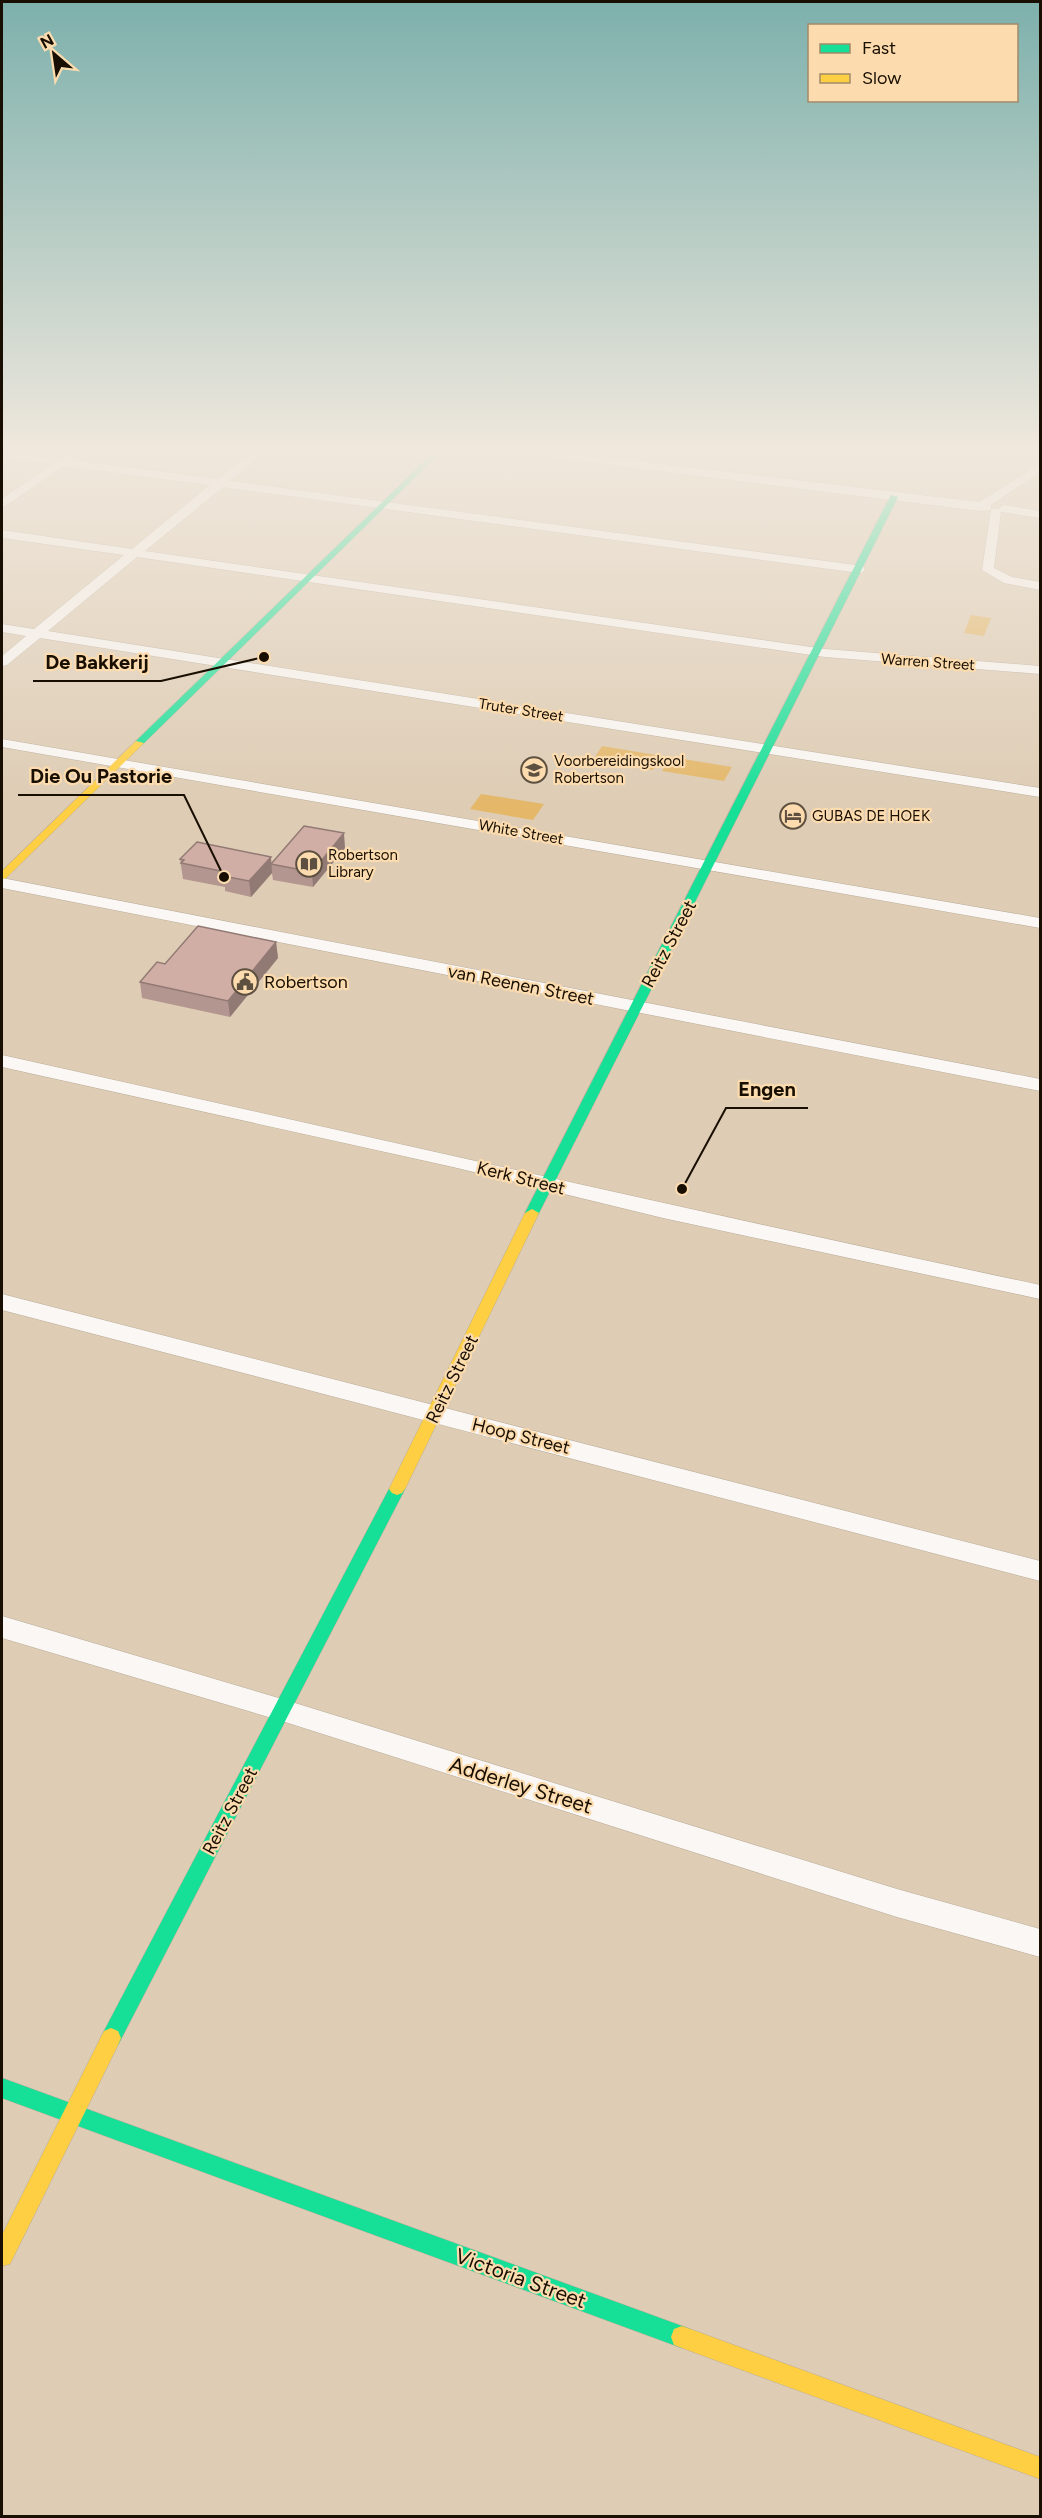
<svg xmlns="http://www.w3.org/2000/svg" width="1042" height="2518" viewBox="0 0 1042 2518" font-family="Figtree,sans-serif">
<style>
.green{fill:#e4b769}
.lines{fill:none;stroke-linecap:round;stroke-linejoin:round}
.street-casing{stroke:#b9ac99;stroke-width:1}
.fast-casing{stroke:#b9ac99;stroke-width:1}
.slow-casing{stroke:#b9ac99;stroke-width:1}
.street{fill:#faf7f4;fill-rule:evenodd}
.fast{fill:#16e098;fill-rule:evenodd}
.slow{fill:#ffcf43;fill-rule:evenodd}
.wall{fill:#b3968f}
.shaded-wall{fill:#927a74}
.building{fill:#d0aea6;stroke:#927a74;stroke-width:1.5}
.labels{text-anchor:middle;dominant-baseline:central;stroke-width:4.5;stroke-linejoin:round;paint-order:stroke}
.far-street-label{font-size:15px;fill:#180e01;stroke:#fcdcaf}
.far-poi-label{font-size:15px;fill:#180e01;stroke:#fcdcaf;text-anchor:start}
.street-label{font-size:18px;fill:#180e01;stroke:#fcdcaf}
.poi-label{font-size:18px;fill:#180e01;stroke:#fcdcaf;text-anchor:start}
.near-street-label{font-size:21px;fill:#180e01;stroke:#fcdcaf}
.leader{fill:none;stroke:#180e01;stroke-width:2}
.callout-dot{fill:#180e01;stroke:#fcdcaf;stroke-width:2}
.callout-label{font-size:20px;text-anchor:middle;font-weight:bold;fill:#180e01;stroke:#fcdcaf;stroke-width:4.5;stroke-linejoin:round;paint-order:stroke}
</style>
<rect width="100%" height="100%" fill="#deccb4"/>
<!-- green -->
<g class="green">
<path d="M971,615L991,618L984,636L964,633Z"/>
<path d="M602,746L662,756L653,770L593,760Z"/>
<path d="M671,757L732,767L724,781L662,771Z"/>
<path d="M481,794L544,804L533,820L470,809Z"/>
</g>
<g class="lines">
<!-- street casing -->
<g class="street-casing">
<g id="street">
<path d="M2,453L60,458L68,455L72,456V460L218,479L250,453H262L230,481L863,566L865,569L863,572L859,573L223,487L145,551L825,649L1040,666V674L825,657L137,557L48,631L1040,788V797L40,638L7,665L2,666V656L26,636L2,632V624L34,629L124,555L2,538V530L132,549L210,485L64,466L2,508V499L52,464L2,457Z"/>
<path d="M536,453H571L979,502L1040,464V472L991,505V509H998L1004,505L1040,511V518L1001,512L994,568L1012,577L1040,582V590L1004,583L982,570L991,510L980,511L541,456Z"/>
<path d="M2,739L1040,918V928L2,747Z"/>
<path d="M2,878L1040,1079V1091L2,888Z"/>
<path d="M2,1055C348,1132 693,1211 1040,1285V1299L663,1218L453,1167L2,1067Z"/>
<path d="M2,1294L1040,1561V1581L2,1310Z"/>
<path d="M2,1616L282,1699L897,1889L1040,1929V1957L897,1917L282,1721L2,1638Z"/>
</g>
</g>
<!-- fast casing -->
<g class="fast-casing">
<g id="fast">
<path d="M433,453H440L142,745H136V741Z"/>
<path d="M891,495L898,497L539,1213L537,1216H527L525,1213Z"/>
<path d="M397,1483L402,1485L405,1489L118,2045L111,2048L104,2045L101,2038L104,2031L389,1489L392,1485Z"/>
<path d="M2,2078L682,2326L690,2329L693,2337L690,2345L682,2348L2,2098Z"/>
</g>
</g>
<!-- slow casing -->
<g class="slow-casing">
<g id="slow">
<path d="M136,741L144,743L6,878L2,879V871Z"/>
<path d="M532,1209L539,1213L405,1489L402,1493L397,1495L392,1493L389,1489L525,1213Z"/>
<path d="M111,2028L118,2031L121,2038L118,2045L10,2264L2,2266V2235L104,2031Z"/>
<path d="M682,2326L1040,2457V2479L674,2345L671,2337L674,2329Z"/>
</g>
</g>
<!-- street -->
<use href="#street" class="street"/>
<!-- fast -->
<use href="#fast" class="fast"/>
<!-- slow -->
<use href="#slow" class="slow"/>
</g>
<!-- wall -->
<g class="wall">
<path d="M345,848L313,887L273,880L272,873L251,897L225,891V887L183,879L180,859L272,863Z"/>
<path d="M276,942L278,958L230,1017L142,998L140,982L165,964Z"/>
</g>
<!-- shaded-wall -->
<g class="shaded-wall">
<path d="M344,833L345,848L313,887L312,872Z"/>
<path d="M271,857L272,873L251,897L249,881Z"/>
<path d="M276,942L278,958L230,1017L228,1001Z"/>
</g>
<!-- building -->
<g class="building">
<path d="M304,826L344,833L312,872L271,864Z"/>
<path d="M197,842L271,857L249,881L223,876L226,872L181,863L184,860L180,859Z"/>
<path d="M198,926L276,942L228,1001L140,982L157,962L165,964Z"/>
</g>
<!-- sky -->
<linearGradient id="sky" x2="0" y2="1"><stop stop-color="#7db0ac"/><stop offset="0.56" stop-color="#f0e8dd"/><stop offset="1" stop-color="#f0e8dd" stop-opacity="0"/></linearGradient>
<rect width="1042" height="806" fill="url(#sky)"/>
<!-- icons -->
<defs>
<g id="school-ring" transform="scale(1.35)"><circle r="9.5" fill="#fcdcaf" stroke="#5d5040" stroke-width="1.5"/><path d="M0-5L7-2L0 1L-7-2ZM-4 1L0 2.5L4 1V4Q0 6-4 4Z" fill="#5d5040"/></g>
<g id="hotel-ring" transform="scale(1.35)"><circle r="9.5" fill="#fcdcaf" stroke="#5d5040" stroke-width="1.5"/><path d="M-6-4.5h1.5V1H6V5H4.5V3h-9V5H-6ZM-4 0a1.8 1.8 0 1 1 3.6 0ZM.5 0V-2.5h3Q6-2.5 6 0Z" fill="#5d5040"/></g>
<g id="library-ring" transform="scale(1.35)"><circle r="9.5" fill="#fcdcaf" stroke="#5d5040" stroke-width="1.5"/><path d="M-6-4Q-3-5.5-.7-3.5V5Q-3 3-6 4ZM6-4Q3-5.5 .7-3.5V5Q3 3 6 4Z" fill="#5d5040"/></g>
<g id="civic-ring" transform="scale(1.35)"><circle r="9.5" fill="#fcdcaf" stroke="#5d5040" stroke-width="1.5"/><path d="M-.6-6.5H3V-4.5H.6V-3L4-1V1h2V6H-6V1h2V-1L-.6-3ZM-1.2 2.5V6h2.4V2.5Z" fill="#5d5040"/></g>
</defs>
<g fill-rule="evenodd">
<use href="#school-ring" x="534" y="770"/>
<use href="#hotel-ring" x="793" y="816"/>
<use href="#library-ring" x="309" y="864"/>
<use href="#civic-ring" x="245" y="982"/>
</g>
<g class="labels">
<!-- far-street labels -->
<g class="far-street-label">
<text transform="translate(928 662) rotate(4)">Warren Street</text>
<text transform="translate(521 710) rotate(9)">Truter Street</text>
<text transform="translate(521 832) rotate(10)">White Street</text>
</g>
<!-- far-poi labels -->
<g class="far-poi-label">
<text x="554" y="761">Voorbereidingskool<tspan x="554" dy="17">Robertson</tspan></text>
<text x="812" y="816">GUBAS DE HOEK</text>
<text x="328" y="855">Robertson<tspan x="328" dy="17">Library</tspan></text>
</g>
<!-- street labels -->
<g class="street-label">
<text transform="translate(669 944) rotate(-62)">Reitz Street</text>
<text transform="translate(521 985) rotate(11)">van Reenen Street</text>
<text transform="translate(521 1178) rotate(14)">Kerk Street</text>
<text transform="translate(452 1379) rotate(-64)">Reitz Street</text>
<text transform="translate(521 1436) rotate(14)">Hoop Street</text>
<text transform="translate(230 1811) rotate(-62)">Reitz Street</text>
</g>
<!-- poi labels -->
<g class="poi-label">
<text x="264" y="982">Robertson</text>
</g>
<!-- near-street labels -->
<g class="near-street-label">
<text transform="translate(521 1785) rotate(17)">Adderley Street</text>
<text transform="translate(521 2278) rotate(20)">Victoria Street</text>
</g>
</g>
<!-- callouts -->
<path class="leader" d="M264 657L161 681H33M224 877L184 795H18M682 1189L726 1108H808"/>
<g class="callout-dot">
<circle cx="264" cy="657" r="6"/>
<circle cx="224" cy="877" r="6"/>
<circle cx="682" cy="1189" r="6"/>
</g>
<g class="callout-label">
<text x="97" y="669">De Bakkerij</text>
<text x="101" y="783">Die Ou Pastorie</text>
<text x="767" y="1096">Engen</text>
</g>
<!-- border -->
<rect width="1042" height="2518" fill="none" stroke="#180e01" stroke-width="6"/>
<!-- legend -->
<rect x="808" y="24" width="210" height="78" fill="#fcdcaf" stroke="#a18a69" stroke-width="1.5"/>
<rect x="820" y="44" width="30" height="9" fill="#16e098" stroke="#a18a69" stroke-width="1.5"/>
<text x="862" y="54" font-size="18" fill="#180e01">Fast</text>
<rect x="820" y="74" width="30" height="9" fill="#ffcf43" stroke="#a18a69" stroke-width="1.5"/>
<text x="862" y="84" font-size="18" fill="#180e01">Slow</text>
<!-- north arrow -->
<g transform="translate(54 54) rotate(331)" stroke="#fcdcaf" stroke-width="4.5" paint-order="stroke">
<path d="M0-4.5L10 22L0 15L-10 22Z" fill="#180e01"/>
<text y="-9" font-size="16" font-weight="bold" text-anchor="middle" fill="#180e01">N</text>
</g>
</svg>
